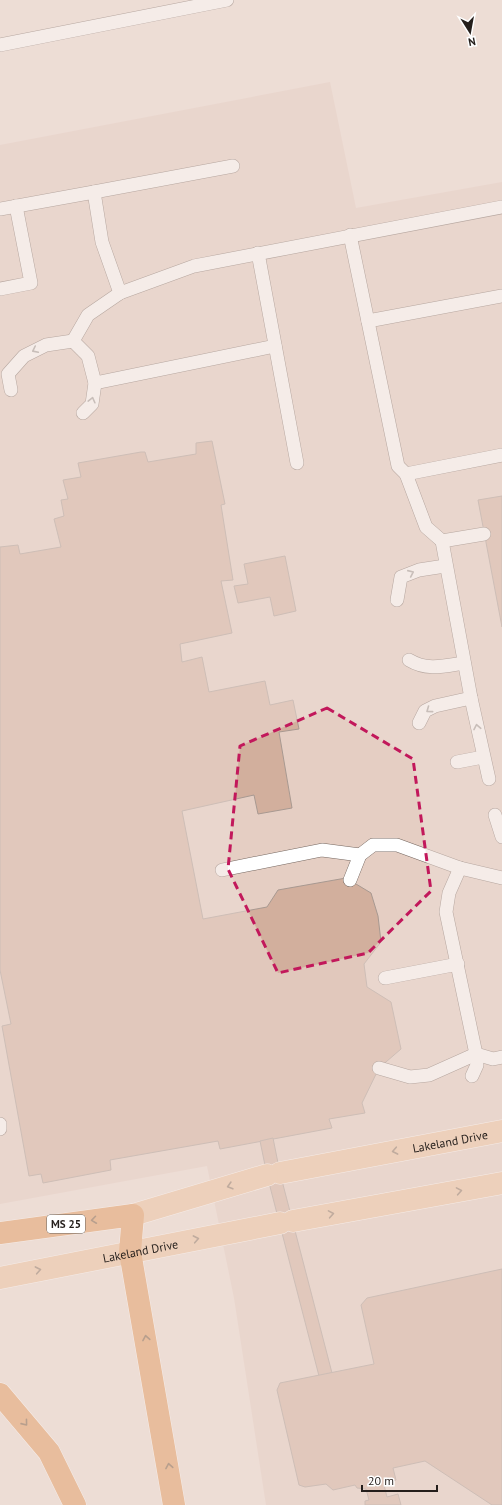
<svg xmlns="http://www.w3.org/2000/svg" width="502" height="1505" viewBox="0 0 502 1505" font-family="'PT Sans',sans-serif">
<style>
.built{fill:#e5cec3}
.building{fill:#d2af9d;stroke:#a89991}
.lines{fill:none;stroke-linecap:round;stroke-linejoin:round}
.lane-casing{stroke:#756760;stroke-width:14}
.primary-casing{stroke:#fff;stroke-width:23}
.highway-casing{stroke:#fff;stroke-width:23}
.lane{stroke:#fff;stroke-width:13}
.primary{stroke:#eec19b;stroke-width:22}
.highway{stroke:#e29859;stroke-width:22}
.oneway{stroke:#9c9a98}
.oneway2{stroke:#89705b}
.oneway3{stroke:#795537}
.marked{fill:none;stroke:#c2185b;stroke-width:3;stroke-dasharray:8 5;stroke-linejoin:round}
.labels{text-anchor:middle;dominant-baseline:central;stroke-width:3;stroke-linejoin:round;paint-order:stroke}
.shield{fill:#fff;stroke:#66625f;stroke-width:1}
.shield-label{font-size:11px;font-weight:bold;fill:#241e1b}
.street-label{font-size:12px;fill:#241e1b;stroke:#fff}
</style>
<rect width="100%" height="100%" fill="#edddd5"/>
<!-- built -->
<path class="built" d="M330,82L356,208L502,182V1505H266L234,1298L207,1166L0,1204V145Z"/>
<!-- building -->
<g class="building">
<path d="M212,441L225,504L221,505L233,580L221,581L232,633L180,644L182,662L202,657L209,692L265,681L270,705L293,700L299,729L279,732L292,808L258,814L254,795L182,811L203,919L267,907L278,890L346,878L371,893L378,916L381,942L364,964L367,987L391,1002L401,1049L379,1068L362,1103L365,1113L329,1119L332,1128L220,1149L218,1141L110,1160L111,1170L43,1183L41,1174L29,1176L2,1026L11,1024L0,970V547L18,545L20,554L61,547L54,519L64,516L61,500L68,499L63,480L81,477L78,463L141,452H145L148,462L196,454V443Z"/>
<path d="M502,496V627L478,500Z"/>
<path d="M285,556L296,611L274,616L270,597L238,603L234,586L248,584L244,564Z"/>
<path d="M273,1138L280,1173L332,1373L319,1376L267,1175L260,1141Z"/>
<path d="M502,1269V1505H492L425,1461L393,1468L396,1480L384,1485L387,1497L398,1494L401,1505H365V1501L369,1500L366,1489L357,1488L355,1485L333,1490L326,1484L305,1487L299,1485L277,1390L280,1383L374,1364L361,1305L367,1298Z"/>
</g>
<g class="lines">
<!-- lane casing -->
<g class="lane-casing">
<g id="lane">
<path d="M0,45L227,0"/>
<path d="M94,192L233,166"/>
<path d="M0,209L94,192L102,242L120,293"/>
<path d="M350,235L398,466L406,474L426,527L442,541"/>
<path d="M258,253L297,463"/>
<path d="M0,289L31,283L16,206"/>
<path d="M368,321L502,296"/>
<path d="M73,341L88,356L95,383L92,404L83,413"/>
<path d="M95,383L275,346"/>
<path d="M11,390L8,374L24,356L46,345L73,341L88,315L120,293L194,266L502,207"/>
<path d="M406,474L502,455"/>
<path d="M484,534L442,541L471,698L489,779"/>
<path d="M397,600L401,577L419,570L445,566"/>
<path d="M409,660C427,671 444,666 464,663"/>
<path d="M419,723L425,711L435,706L471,698"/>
<path d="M457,762L483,757"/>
<path d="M495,815L502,837"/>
<path d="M460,868L449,893L446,912L476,1054L477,1065L472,1076"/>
<path d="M222,870L322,850L360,855"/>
<path d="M350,880L360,855L373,845H397L460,868L502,878"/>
<path d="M385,978L458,964"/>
<path d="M379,1068L410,1077L429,1075L476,1054L493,1059L502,1057"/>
<path d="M0,1124V1129"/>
</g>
</g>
<!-- primary casing -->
<g class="primary-casing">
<g id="primary">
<path id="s1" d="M280,1173L502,1131"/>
<path d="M133,1215L267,1175"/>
<path d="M293,1221L502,1183"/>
<path id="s2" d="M0,1278L280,1223"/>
</g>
</g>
<!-- highway casing -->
<g class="highway-casing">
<g id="highway">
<path d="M0,1233L133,1215L130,1252L174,1505"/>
<path d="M0,1394L49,1452L75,1505"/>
</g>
</g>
<!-- lane -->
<use href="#lane" class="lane"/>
<!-- primary -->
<use href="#primary" class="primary"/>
<!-- highway -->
<use href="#highway" class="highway"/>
</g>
<!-- one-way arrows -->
<defs><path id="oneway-chevron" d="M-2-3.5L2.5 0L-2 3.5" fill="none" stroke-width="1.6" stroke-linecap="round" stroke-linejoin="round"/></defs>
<g class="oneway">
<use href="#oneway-chevron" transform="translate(35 350) rotate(154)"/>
<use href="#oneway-chevron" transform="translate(92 400) rotate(-76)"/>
<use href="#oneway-chevron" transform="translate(411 573) rotate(-24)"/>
<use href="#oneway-chevron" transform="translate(429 710) rotate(144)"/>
<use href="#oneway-chevron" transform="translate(477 727) rotate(-101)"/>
</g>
<g class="oneway2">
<use href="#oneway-chevron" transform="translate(395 1151) rotate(169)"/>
<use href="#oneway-chevron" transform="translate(230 1186) rotate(164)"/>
<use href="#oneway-chevron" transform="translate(459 1191) rotate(-10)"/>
<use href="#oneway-chevron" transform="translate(331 1214) rotate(-10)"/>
<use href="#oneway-chevron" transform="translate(196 1239) rotate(-11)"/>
<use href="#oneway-chevron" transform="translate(38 1270) rotate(-11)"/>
</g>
<g class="oneway3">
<use href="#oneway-chevron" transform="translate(94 1220) rotate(172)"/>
<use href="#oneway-chevron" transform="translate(146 1338) rotate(-100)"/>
<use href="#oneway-chevron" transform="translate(25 1423) rotate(51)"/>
<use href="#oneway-chevron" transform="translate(169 1466) rotate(-100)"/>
</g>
<!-- marked area -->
<path d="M0 0H502V1505H0ZM327,708L413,759L431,891L368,953L278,973L228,869L240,746Z" fill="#edddd5" fill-opacity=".55" fill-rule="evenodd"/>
<path class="marked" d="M327,708L413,759L431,891L368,953L278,973L228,869L240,746Z"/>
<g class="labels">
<!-- shield labels -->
<rect class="shield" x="47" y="1215" width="38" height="18" rx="3"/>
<g class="shield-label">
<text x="66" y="1224">MS 25</text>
</g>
<!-- street labels -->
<g class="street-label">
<text stroke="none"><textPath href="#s1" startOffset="173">Lakeland Drive</textPath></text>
<text stroke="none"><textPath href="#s2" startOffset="143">Lakeland Drive</textPath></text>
</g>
</g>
<!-- north arrow -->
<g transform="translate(470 32) rotate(169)" stroke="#ffffff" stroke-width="3" paint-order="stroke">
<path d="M0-3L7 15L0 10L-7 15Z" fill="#241e1b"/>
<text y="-6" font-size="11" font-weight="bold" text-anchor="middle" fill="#241e1b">N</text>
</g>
<!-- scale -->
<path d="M362 1485v6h75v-6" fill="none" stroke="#241e1b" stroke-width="2"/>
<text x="368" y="1485" font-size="12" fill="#241e1b" stroke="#ffffff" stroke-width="3" paint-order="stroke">20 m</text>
</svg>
